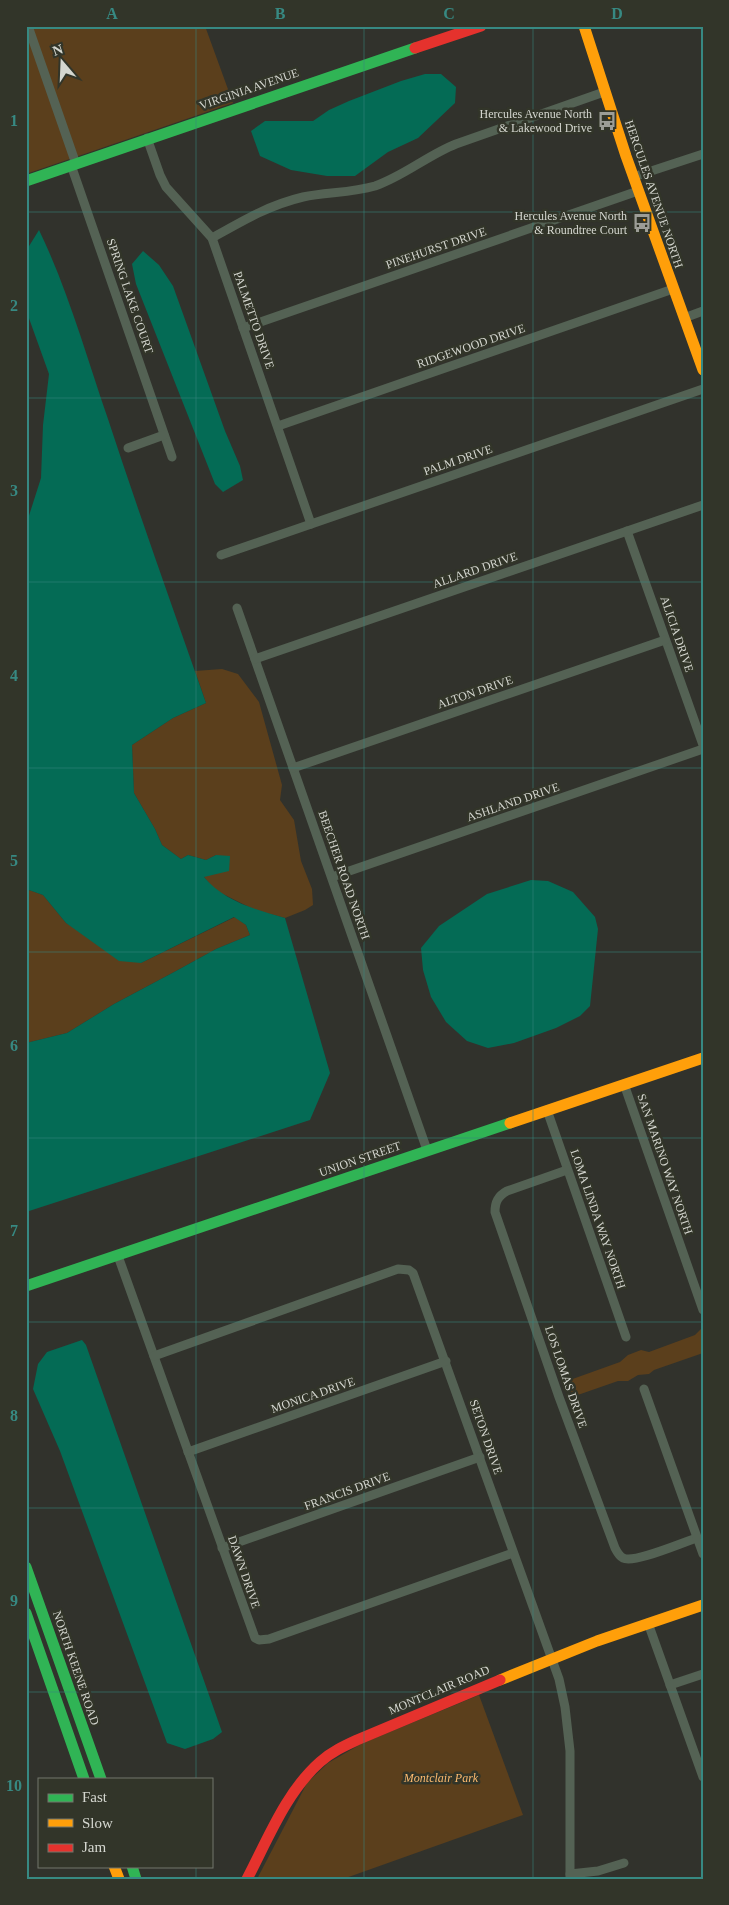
<svg xmlns="http://www.w3.org/2000/svg" width="729" height="1905" viewBox="0 0 729 1905" font-family="Georgia,serif">
<style>
.green{fill:#5b3f1c}
.water{fill:#046b55}
.lines{fill:none;stroke-linecap:round;stroke-linejoin:round}
.street{stroke:#546254;stroke-width:9}
.fast{stroke:#30b455;stroke-width:11}
.slow{stroke:#ff9f0a;stroke-width:11}
.jam{stroke:#e5322d;stroke-width:11}
.grid{fill:none;stroke:#378982;stroke-width:1;stroke-opacity:0.55}
.labels{text-anchor:middle;dominant-baseline:central;stroke-width:5;stroke-linejoin:round;paint-order:stroke}
.street-label{font-size:12px;fill:#d5d7d0;stroke:#323529}
.poi-label{font-size:12px;fill:#d5d7d0;stroke:#323529;text-anchor:end}
.park-label{font-size:12px;font-style:italic;fill:#fcba6f;stroke:#323529}
.neatline{fill:none;stroke:#378982;stroke-width:2}
.grid-label{font-size:16px;text-anchor:middle;font-weight:bold;fill:#378982}
</style>
<rect width="100%" height="100%" fill="#31322c"/>
<!-- green -->
<g class="green">
<path d="M26,26H205L233,103L26,174Z"/>
<path d="M222,669L238,674L259,702L282,785L280,800L294,820L301,861L312,889L313,905L305,910L285,918L255,910L215,890L204,877L216,855L206,860L188,855L181,859L162,845L155,829L134,793L132,745L173,718L206,703L195,671Z"/>
<path d="M26,889L43,895L66,923L141,963L235,917L246,925L250,935L216,949L176,971L114,1004L67,1033L26,1043Z"/>
<path d="M703,1327V1353L654,1370L649,1374L638,1375L628,1381H618L572,1397L567,1381L620,1362L628,1355L641,1350L649,1352L695,1335Z"/>
<path d="M479,1695L523,1815L343,1879H257L307,1783L328,1763L361,1744Z"/>
</g>
<!-- water -->
<g class="water">
<path d="M425,74H441L456,87L455,103L418,138L388,152L355,176H327L291,170L260,156L251,131L265,121H313L329,110L349,101L401,81Z"/>
<path d="M39,230C68,290 86,355 108,419C139,514 173,608 206,703L173,718L132,745L134,793L155,829L162,845L181,859L188,855L206,860L216,855L230,856L229,871L204,877C224,901 256,910 285,918L330,1073L310,1120L26,1212V1043L67,1033L114,1004L176,971L216,949L250,935L246,925L234,917L141,963L119,961L66,923L43,895L26,889V525L41,478L43,425L49,374L26,310V251Z"/>
<path d="M143,251L159,265L173,286L225,431L240,466L243,480L223,492L215,484L136,284L132,264Z"/>
<path d="M531,880L548,881L573,892L595,917L598,929L590,1006L580,1016L556,1028L514,1043L488,1048L467,1041L446,1022L431,997L423,970L421,948L439,926L487,894Z"/>
<path d="M82,1340L86,1345L222,1732L213,1739L185,1749L167,1743L60,1451L33,1389L38,1364L47,1352Z"/>
</g>
<g class="lines">
<!-- street -->
<g class="street">
<path d="M28,26L76,164"/>
<path d="M147,138L160,175L166,187L212,238L311,524"/>
<path d="M71,165L172,457"/>
<path d="M633,177L703,154"/>
<path d="M212,238C242,221 269,205 303,197C326,192 351,193 375,186C404,176 428,155 456,144L604,92"/>
<path d="M684,318L703,311"/>
<path d="M243,328L638,191"/>
<path d="M278,426L673,289"/>
<path d="M128,448L164,435"/>
<path d="M627,531L703,745"/>
<path d="M221,555L703,389"/>
<path d="M237,608L427,1150"/>
<path d="M255,659L703,505"/>
<path d="M293,768L665,640"/>
<path d="M332,877L703,749"/>
<path d="M624,1084L703,1310"/>
<path d="M547,1110L626,1337"/>
<path d="M567,1170L507,1191C498,1196 495,1202 495,1212L559,1397L615,1548C617,1552 619,1556 623,1558C634,1564 683,1542 697,1538"/>
<path d="M118,1256L255,1638L259,1640L269,1639L513,1553"/>
<path d="M154,1356L398,1269L409,1270L413,1273L559,1679L565,1707L570,1751V1879"/>
<path d="M644,1389L703,1554"/>
<path d="M188,1452L446,1361"/>
<path d="M222,1548L480,1457"/>
<path d="M648,1623L703,1777"/>
<path d="M670,1685L703,1674"/>
<path d="M570,1874L598,1871L624,1863"/>
</g>
<!-- fast -->
<g class="fast">
<path d="M26,181L415,48"/>
<path d="M26,1286L510,1123"/>
<path d="M26,1567L101,1779"/>
<path d="M26,1613L84,1779"/>
<path d="M132,1866L136,1879"/>
</g>
<!-- slow -->
<g class="slow">
<path d="M584,26L626,156L703,370"/>
<path d="M510,1123L703,1058"/>
<path d="M500,1680L597,1641L703,1605"/>
<path d="M114,1866L119,1879"/>
</g>
<!-- jam -->
<g class="jam">
<path d="M415,48L481,26"/>
<path d="M247,1879C268,1839 286,1792 320,1762C331,1752 344,1746 357,1740L500,1680"/>
</g>
</g>
<!-- grid -->
<path class="grid" d="M196,26V1779M364,26V1879M533,26V1879M26,212H703M26,398H703M26,582H703M26,768H703M26,952H703M26,1138H703M26,1322H703M26,1508H703M26,1692H703M196,1866V1879"/>
<!-- icons -->
<defs>
<g id="bus-bare" transform="scale(1.5)"><path d="M-5-6H5V4H4V6H2V4H-2V6H-4V4H-5ZM-3.5-4V0h7V-4ZM-3.5 1.2v1.5H-2V1.2ZM2 1.2v1.5H3.5V1.2Z" fill="#9c9d97" stroke="#323529" stroke-width="2.5" paint-order="stroke"/></g>
</defs>
<g fill-rule="evenodd">
<use href="#bus-bare" x="607" y="121"/>
<use href="#bus-bare" x="642" y="223"/>
</g>
<g class="labels">
<!-- street labels -->
<g class="street-label">
<text transform="translate(249 89) rotate(-19)">VIRGINIA AVENUE</text>
<text transform="translate(654 194) rotate(71)">HERCULES AVENUE NORTH</text>
<text transform="translate(436 248) rotate(-19)">PINEHURST DRIVE</text>
<text transform="translate(130 296) rotate(71)">SPRING LAKE COURT</text>
<text transform="translate(254 320) rotate(71)">PALMETTO DRIVE</text>
<text transform="translate(471 346) rotate(-19)">RIDGEWOOD DRIVE</text>
<text transform="translate(458 460) rotate(-19)">PALM DRIVE</text>
<text transform="translate(475 570) rotate(-19)">ALLARD DRIVE</text>
<text transform="translate(677 634) rotate(71)">ALICIA DRIVE</text>
<text transform="translate(475 692) rotate(-19)">ALTON DRIVE</text>
<text transform="translate(513 802) rotate(-19)">ASHLAND DRIVE</text>
<text transform="translate(344 875) rotate(71)">BEECHER ROAD NORTH</text>
<text transform="translate(360 1159) rotate(-19)">UNION STREET</text>
<text transform="translate(665 1164) rotate(71)">SAN MARINO WAY NORTH</text>
<text transform="translate(598 1219) rotate(71)">LOMA LINDA WAY NORTH</text>
<text transform="translate(566 1377) rotate(71)">LOS LOMAS DRIVE</text>
<text transform="translate(313 1395) rotate(-19)">MONICA DRIVE</text>
<text transform="translate(486 1437) rotate(71)">SETON DRIVE</text>
<text transform="translate(347 1491) rotate(-20)">FRANCIS DRIVE</text>
<text transform="translate(244 1572) rotate(71)">DAWN DRIVE</text>
<text transform="translate(76 1668) rotate(71)">NORTH KEENE ROAD</text>
<text transform="translate(439 1690) rotate(-23)">MONTCLAIR ROAD</text>
</g>
<!-- poi labels -->
<g class="poi-label">
<text x="592" y="114">Hercules Avenue North<tspan x="592" dy="14">&amp; Lakewood Drive</tspan></text>
<text x="627" y="216">Hercules Avenue North<tspan x="627" dy="14">&amp; Roundtree Court</tspan></text>
</g>
<!-- park labels -->
<g class="park-label">
<text x="441" y="1778">Montclair Park</text>
</g>
</g>
<!-- border -->
<rect width="729" height="1905" fill="none" stroke="#323529" stroke-width="55"/>
<!-- legend -->
<rect x="38" y="1778" width="175" height="90" fill="#323529" stroke="#73766c"/>
<rect x="48" y="1794" width="25" height="8" fill="#30b455" stroke="#73766c"/>
<text x="82" y="1802" font-size="15" fill="#d5d7d0">Fast</text>
<rect x="48" y="1819" width="25" height="8" fill="#ff9f0a" stroke="#73766c"/>
<text x="82" y="1828" font-size="15" fill="#d5d7d0">Slow</text>
<rect x="48" y="1844" width="25" height="8" fill="#e5322d" stroke="#73766c"/>
<text x="82" y="1852" font-size="15" fill="#d5d7d0">Jam</text>
<!-- north arrow -->
<g transform="translate(62 62) rotate(341)" stroke="#323529" stroke-width="4" paint-order="stroke">
<path d="M0-4L9 19L0 12L-9 19Z" fill="#d5d7d0"/>
<text y="-8" font-size="14" font-weight="bold" text-anchor="middle" fill="#d5d7d0">N</text>
</g>
<rect x="28" y="28" width="674" height="1850" class="neatline"/>
<g class="grid-label">
<text x="112" y="19">A</text>
<text x="280" y="19">B</text>
<text x="449" y="19">C</text>
<text x="617" y="19">D</text>
<text x="14" y="126">1</text>
<text x="14" y="311">2</text>
<text x="14" y="496">3</text>
<text x="14" y="681">4</text>
<text x="14" y="866">5</text>
<text x="14" y="1051">6</text>
<text x="14" y="1236">7</text>
<text x="14" y="1421">8</text>
<text x="14" y="1606">9</text>
<text x="14" y="1791">10</text>
</g>
</svg>
